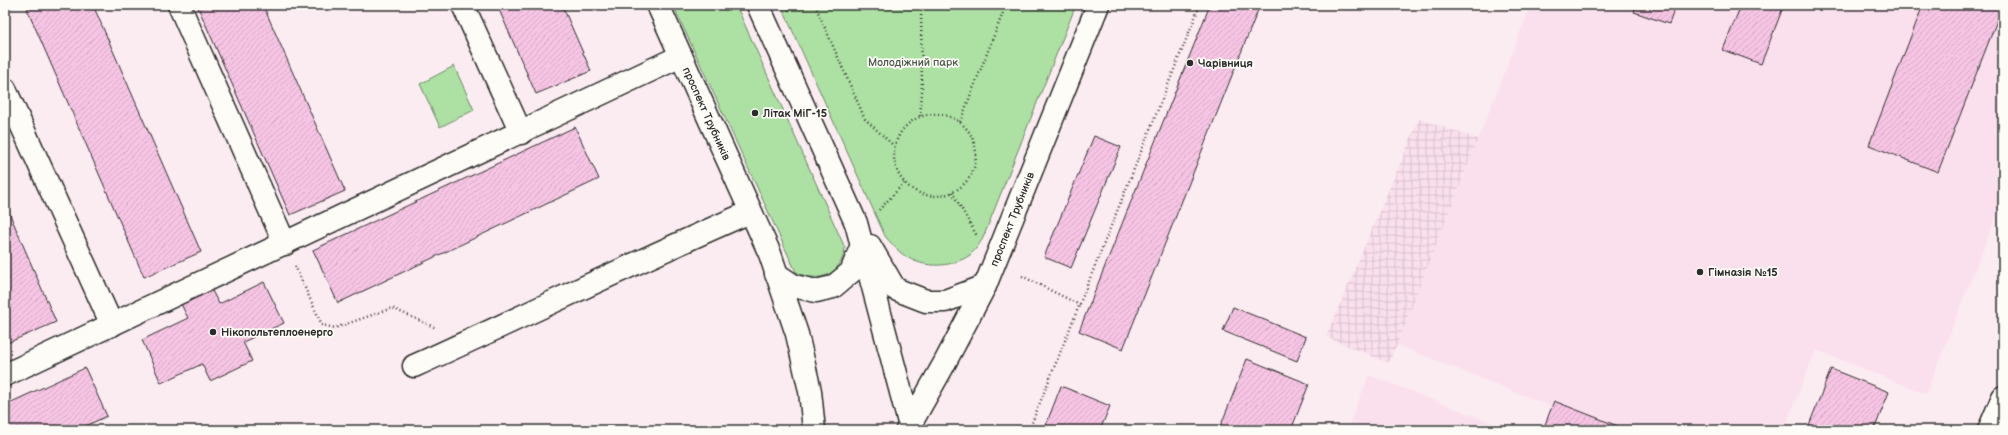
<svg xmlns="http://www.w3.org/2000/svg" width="2008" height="435" viewBox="0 0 2008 435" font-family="'Balsamiq Sans',sans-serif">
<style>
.built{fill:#fae0ed}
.industrial{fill:url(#industrial-grid)}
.park{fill:#ace1a3;stroke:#6c8667}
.building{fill:url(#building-hatch);stroke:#2b2b2b}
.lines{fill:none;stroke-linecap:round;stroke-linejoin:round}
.minor-casing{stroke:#2b2b2b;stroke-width:25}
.major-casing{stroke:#2b2b2b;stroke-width:25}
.path{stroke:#2b2b2b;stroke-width:2.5;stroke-dasharray:1 3;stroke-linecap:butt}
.minor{stroke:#fdfcf7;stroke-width:22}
.major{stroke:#fdfcf7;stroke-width:22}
.poi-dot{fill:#2b2b2b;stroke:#fdfcf7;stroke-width:1.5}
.labels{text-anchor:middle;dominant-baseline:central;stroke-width:3.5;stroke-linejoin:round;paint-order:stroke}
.park-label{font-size:11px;fill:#4b5849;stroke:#fdfcf7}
.poi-label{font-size:11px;font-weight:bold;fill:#2b2b2b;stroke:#fdfcf7;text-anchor:start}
.street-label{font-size:11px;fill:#2b2b2b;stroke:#fdfcf7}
</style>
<defs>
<pattern id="industrial-grid" width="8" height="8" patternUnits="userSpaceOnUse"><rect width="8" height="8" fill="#fae0ed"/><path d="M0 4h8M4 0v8" fill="none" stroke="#d6c0cb"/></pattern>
<pattern id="building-hatch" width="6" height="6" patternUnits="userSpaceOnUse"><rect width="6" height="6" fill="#f7c5e4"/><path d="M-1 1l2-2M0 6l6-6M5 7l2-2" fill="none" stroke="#d4a9c4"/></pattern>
</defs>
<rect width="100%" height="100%" fill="#fbecf1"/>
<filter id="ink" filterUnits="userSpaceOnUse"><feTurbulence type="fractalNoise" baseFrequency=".025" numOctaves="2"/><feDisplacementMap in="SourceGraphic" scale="8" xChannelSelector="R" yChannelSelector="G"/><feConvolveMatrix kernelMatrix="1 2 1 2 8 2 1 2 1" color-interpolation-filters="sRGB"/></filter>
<g filter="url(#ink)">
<!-- built -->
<g class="built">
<path d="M1531,5H2003V199L1926,394L1816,350L1784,430H1610L1397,345Z"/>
<path d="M1369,375L1510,430H1347Z"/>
</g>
<!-- industrial -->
<path class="industrial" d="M1419,119L1478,139L1397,345L1388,363L1326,337Z"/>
<!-- park -->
<g class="park">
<path d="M673,5H736L845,248C841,275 819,284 796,272Z"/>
<path d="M781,5H1076L983,238C980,243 975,251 970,255C950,269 919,269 900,252C895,248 890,242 885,236Z"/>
<path d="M454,66L474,110L440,127L420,84Z"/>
</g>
<!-- building -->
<g class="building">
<path d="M36,5H93L201,252L144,277L27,9Z"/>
<path d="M197,5H263L345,191L290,215Z"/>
<path d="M497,5H562L591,71L536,94Z"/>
<path d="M1210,5H1260L1123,349L1079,331Z"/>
<path d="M1636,5H1676L1669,24L1634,12Z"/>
<path d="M1741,5H1784L1761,64L1723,50Z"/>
<path d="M1923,5H2003L1938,172L1869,145Z"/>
<path d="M575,127L599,179L338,303L313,250Z"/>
<path d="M1094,136L1121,147L1071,268L1044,257Z"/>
<path d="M5,203L56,322L5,344Z"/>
<path d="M264,282L284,323L243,342L252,361L210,381L202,364L161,383L142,340L188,318L180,302L210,287L219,304Z"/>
<path d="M1233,307L1306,337L1297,361L1223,331Z"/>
<path d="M1247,359L1309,384L1291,430H1219Z"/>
<path d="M85,368L107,416L77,430H5V405Z"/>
<path d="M1831,369L1889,392L1874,430H1807Z"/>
<path d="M1061,386L1110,406L1100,430H1044Z"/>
<path d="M1554,401L1628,430H1543Z"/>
<path d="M649,425V430H541V429Z"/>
</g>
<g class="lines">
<!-- minor casing -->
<g class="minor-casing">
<g id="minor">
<path d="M179,5L285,244"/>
<path d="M463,5L521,133"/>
<path d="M5,89L112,325"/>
<path d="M414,366C527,315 637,261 750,212"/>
<path d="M5,375L681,56"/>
<path d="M1989,430L2003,397"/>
</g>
</g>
<!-- major casing -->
<g class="major-casing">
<g id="major">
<path id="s1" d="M658,5L770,254L797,334L810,391L814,430"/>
<path d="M758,5L856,223L911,430"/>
<path d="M870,246L895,289L926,301H945L985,286"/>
<path d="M776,274L794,286L816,291L833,287L851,272L862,245"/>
<path id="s2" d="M907,430L943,366L985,286L1098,5"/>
</g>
</g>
<!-- path -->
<g class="path">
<path d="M815,5L865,119L894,146"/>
<path d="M788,10L805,5"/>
<circle cx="935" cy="155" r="41"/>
<path d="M920,116L922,93L921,5"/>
<path d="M960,122L1006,5"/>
<path d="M952,192L977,236"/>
<path d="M879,210L904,183"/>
<path d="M295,266L322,325L335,328L392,308L436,328"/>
<path d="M1022,276L1080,305"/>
<path d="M1029,430L1200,5"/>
</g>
<!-- minor -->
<use href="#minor" class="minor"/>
<!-- major -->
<use href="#major" class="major"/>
</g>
</g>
<!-- markers -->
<g class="poi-dot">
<circle cx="1190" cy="63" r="4"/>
<circle cx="755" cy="113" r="4"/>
<circle cx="1700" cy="272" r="4"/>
<circle cx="213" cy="332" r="4"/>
</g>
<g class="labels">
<!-- park labels -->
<g class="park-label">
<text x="913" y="62">Молодіжний парк</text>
</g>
<!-- poi labels -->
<g class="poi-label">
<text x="1198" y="63">Чарівниця</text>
<text x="763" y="113">Літак МіГ-15</text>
<text x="1708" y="272">Гімназія №15</text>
<text x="221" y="332">Нікопольтеплоенерго</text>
</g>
<!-- street labels -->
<g class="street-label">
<text stroke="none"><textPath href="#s1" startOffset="119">проспект Трубників</textPath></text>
<text stroke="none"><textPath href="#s2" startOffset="236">проспект Трубників</textPath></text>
</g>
</g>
<!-- margin -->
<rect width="2008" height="435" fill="none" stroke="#fdfcf7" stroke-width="20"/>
<rect x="10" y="10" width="1988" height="415" fill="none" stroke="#2b2b2b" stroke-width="1.5" filter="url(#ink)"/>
</svg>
